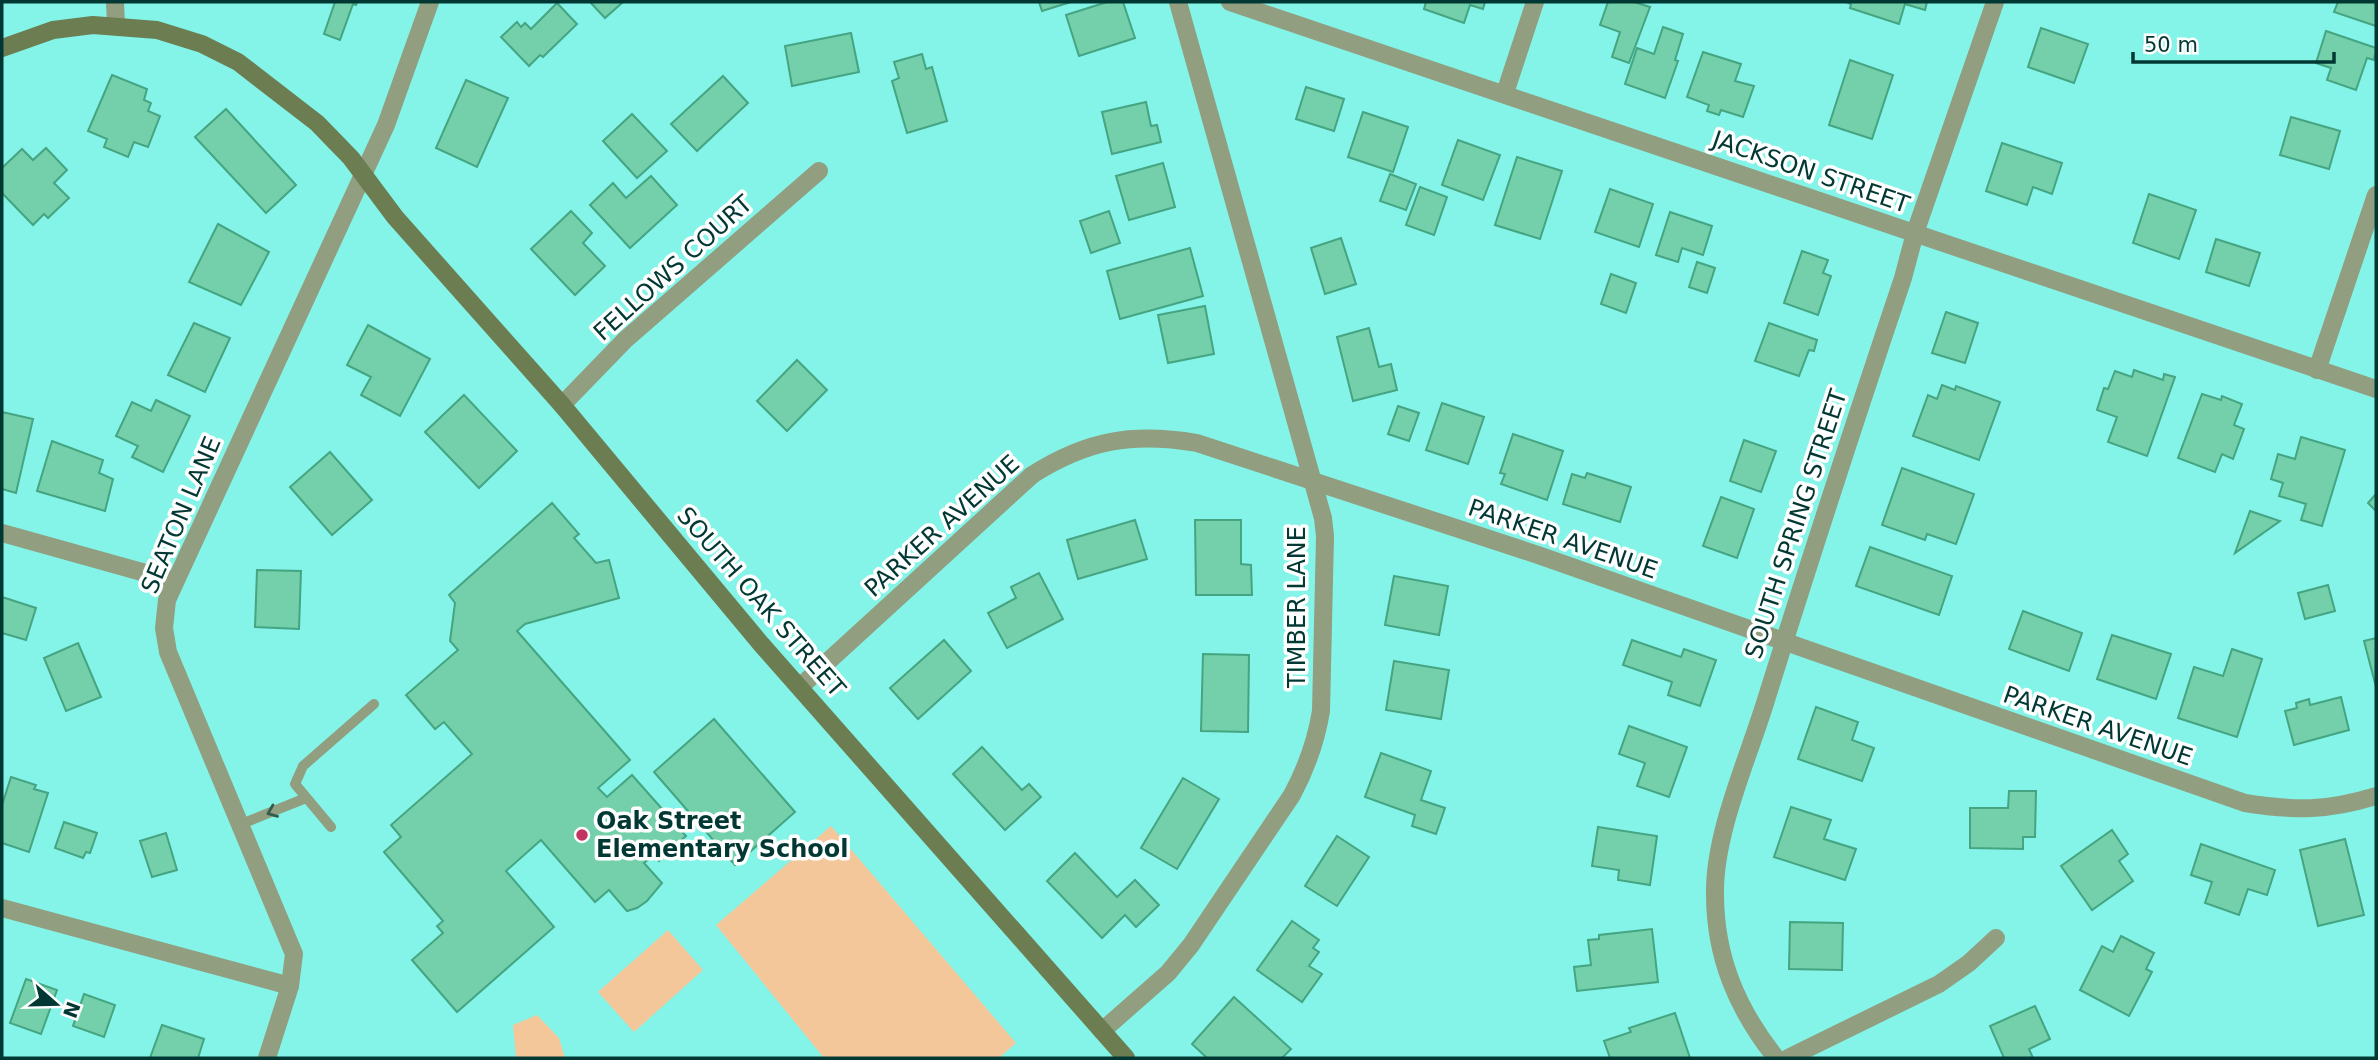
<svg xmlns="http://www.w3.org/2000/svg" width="2378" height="1060" viewBox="0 0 2378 1060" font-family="'DejaVu Sans',sans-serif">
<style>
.green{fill:#f4c79a}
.building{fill:#73d0ab;stroke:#45a481;stroke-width:2}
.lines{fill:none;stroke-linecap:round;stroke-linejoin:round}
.lane{stroke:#919e7f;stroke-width:10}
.street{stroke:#919e7f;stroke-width:18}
.secondary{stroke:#6c7e51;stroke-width:18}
.oneway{stroke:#345c4e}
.poi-dot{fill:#c23462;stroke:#fefefe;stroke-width:2.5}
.labels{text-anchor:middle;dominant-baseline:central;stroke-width:7;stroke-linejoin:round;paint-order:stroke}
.street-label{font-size:24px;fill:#023833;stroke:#fefefe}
.poi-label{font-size:24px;font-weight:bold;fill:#023833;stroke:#fefefe;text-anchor:start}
</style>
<rect width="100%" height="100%" fill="#84f4e8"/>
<!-- green -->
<g class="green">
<path d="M831,826L1016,1043L999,1058H824L716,925Z"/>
<path d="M668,930L703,970L634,1032L598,992Z"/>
<path d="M537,1015L559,1038L565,1058H516L513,1025Z"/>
</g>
<!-- building -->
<g class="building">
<path d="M335,2H357L356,5L353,4L340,40L324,34Z"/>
<path d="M590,2H623L605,18Z"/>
<path d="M1039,2H1071L1042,11Z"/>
<path d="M1107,2H1123L1135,38L1079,56L1066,15Z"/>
<path d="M1426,2H1485L1483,9L1470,5L1464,23L1424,9Z"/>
<path d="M1608,2H1634L1650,7L1629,63L1612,57L1620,32L1600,25Z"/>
<path d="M1846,2H1927L1925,10L1905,4L1899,24L1850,8L1851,4Z"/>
<path d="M2338,2H2376V26L2334,12Z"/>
<path d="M557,3L577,24L543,57L540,55L529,66L501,37L517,22L521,27L525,23L531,29Z"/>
<path d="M1663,27L1683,34L1675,60L1678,61L1665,98L1625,84L1637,48L1654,54Z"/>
<path d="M2041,28L2088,44L2074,83L2028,67Z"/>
<path d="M2326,31L2376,48L2374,60L2367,58L2356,90L2327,80L2331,68L2316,63Z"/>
<path d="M851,33L859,72L792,86L785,46Z"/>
<path d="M1703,52L1741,64L1735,81L1754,86L1743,117L1721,110L1719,115L1707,111L1709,105L1687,97Z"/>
<path d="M922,54L926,69L932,67L947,121L907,133L892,81L899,78L894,62Z"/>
<path d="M1850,60L1893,75L1872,139L1829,125Z"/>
<path d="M112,75L147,89L144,100L151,103L148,111L160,116L148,147L134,142L128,157L104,147L107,139L88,131Z"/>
<path d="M723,76L748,103L697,151L671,124Z"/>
<path d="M466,80L508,98L477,167L436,148Z"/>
<path d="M1306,87L1344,99L1334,131L1296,119Z"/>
<path d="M1146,102L1151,126L1157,125L1161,142L1112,154L1102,112Z"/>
<path d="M226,109L296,185L266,213L195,137Z"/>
<path d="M1363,112L1408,127L1393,172L1348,157Z"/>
<path d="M632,114L667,151L637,178L603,141Z"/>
<path d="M2291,117L2340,131L2329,169L2280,155Z"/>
<path d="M1458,140L1500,155L1483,200L1442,185Z"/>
<path d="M2002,143L2062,163L2052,194L2033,187L2027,205L1986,191Z"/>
<path d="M46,148L67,170L54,183L69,198L48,218L44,214L33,225L2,193V168L22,149L33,160Z"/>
<path d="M1517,157L1562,171L1540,239L1495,225Z"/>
<path d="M1163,163L1175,207L1129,220L1116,176Z"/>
<path d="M1390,174L1416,184L1406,210L1380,201Z"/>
<path d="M651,176L677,205L630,248L590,205L613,183L626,198Z"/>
<path d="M1420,187L1447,197L1434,235L1406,225Z"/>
<path d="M1610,189L1653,204L1639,247L1595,232Z"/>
<path d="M2149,194L2196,210L2179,259L2133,243Z"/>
<path d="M571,211L592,233L583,243L605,266L575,295L531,249Z"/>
<path d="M1109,211L1120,243L1091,253L1080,221Z"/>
<path d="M1670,212L1712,226L1703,255L1682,248L1678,262L1656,255Z"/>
<path d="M218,224L269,252L241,305L189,282Z"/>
<path d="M1341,238L1356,284L1325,294L1311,248Z"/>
<path d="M2216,239L2260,253L2249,286L2206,272Z"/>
<path d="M1190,248L1203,296L1120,319L1107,271Z"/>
<path d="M1802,251L1828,260L1823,273L1831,276L1818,315L1784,303Z"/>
<path d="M1697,262L1715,268L1707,293L1689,287Z"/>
<path d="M1611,274L1636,283L1626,313L1601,304Z"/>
<path d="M1205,306L1214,354L1168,363L1158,315Z"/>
<path d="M1946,312L1978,323L1965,363L1932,353Z"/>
<path d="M194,323L230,338L205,392L168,375Z"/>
<path d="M1769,323L1817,340L1814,351L1809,350L1799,376L1755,361Z"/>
<path d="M368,325L430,359L400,416L361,395L371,377L347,365Z"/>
<path d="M1369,328L1379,367L1391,364L1397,390L1353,401L1337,337Z"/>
<path d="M797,360L827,390L787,431L757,401Z"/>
<path d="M2134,370L2163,380L2164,374L2175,377L2147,456L2108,442L2117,417L2097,410L2104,388L2108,389L2115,371L2132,377Z"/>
<path d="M1942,385L1955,390L1956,386L2000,402L1979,460L1913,436L1928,395L1937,399Z"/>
<path d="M2202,394L2221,400L2222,396L2242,404L2234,425L2244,429L2233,459L2222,454L2215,472L2178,458Z"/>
<path d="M464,395L517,451L479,488L425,432Z"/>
<path d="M156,400L190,416L163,472L132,457L138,446L116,436L132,402L151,411Z"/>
<path d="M1442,403L1484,417L1468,464L1426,450Z"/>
<path d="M1398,406L1419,413L1409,441L1388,434Z"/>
<path d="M2,412L33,419L16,493L2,489Z"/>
<path d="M1513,434L1563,451L1547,500L1501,484L1505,474L1500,473Z"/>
<path d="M2301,437L2345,450L2322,526L2301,520L2306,504L2279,496L2283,483L2271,479L2278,454L2295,459Z"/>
<path d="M1744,440L1776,451L1761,492L1730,481Z"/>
<path d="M52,441L103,460L99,473L113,479L105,511L37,491Z"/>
<path d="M330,452L372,500L332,535L290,487Z"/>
<path d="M1902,468L1974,494L1956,544L1927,534L1925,540L1882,525Z"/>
<path d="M1587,473L1631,487L1620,522L1563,504L1572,474L1585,478Z"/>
<path d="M2376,494V511L2368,503Z"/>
<path d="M1721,497L1754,509L1737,558L1703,546Z"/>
<path d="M552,503L579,534L574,538L596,563L609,560L619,598L525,624L517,631L630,760L598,788L607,797L632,775L686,836L659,861L654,855L644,863L662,883L647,901L637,908L627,911L609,890L595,902L541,840L506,871L554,927L457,1012L412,960L443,933L437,926L443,921L384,852L401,837L391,825L472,754L444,722L435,729L406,695L458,650L450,641L455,603L449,595Z"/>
<path d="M2250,511L2280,521L2235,553Z"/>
<path d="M1135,520L1147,559L1078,579L1067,540Z"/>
<path d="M1195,520H1241V564L1251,565L1252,595H1196Z"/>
<path d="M1870,547L1952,576L1939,615L1856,586Z"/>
<path d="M257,570L301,571L299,629L255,627Z"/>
<path d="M1039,573L1063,619L1007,648L988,613L1016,598L1011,587Z"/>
<path d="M1394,576L1448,586L1439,635L1385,625Z"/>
<path d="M2328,585L2335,611L2305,619L2298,593Z"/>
<path d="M2,597L36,608L26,640L2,633Z"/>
<path d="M2023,611L2082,633L2069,671L2009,649Z"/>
<path d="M2112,635L2171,654L2156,699L2097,679Z"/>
<path d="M2376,638V687L2364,641Z"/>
<path d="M944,640L971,671L918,719L890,688Z"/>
<path d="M1632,640L1681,657L1684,649L1716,660L1700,706L1668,695L1672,682L1623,665Z"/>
<path d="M78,643L101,697L66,711L44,658Z"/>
<path d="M2232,649L2262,659L2237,737L2178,718L2194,667L2223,676Z"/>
<path d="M1203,654L1249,655L1248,732L1201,731Z"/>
<path d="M1394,661L1449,670L1441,719L1386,710Z"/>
<path d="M2341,697L2349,730L2294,745L2285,711L2297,708L2296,703L2309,699L2310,705Z"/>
<path d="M1816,707L1858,722L1852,740L1874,748L1862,781L1798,759Z"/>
<path d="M714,719L795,812L735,865L654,772Z"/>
<path d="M1629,726L1687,747L1669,797L1637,786L1645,763L1619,754Z"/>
<path d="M982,747L1022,790L1029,784L1041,797L1005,830L953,774Z"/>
<path d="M1381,753L1431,771L1421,800L1445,808L1436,834L1412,826L1415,815L1365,797Z"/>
<path d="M11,777L36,785L34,789L48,793L29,852L2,843V805Z"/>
<path d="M1183,778L1219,799L1177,869L1141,848Z"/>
<path d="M2009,791H2036L2035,837H2023V849L1970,848V808H2008Z"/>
<path d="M1791,807L1831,820L1824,839L1856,849L1845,880L1774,857Z"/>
<path d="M64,822L97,833L90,853L86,852L83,858L55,848Z"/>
<path d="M1598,827L1657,836L1650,885L1618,880L1619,870L1592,866Z"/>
<path d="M2112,830L2128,854L2119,861L2133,881L2092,910L2061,866Z"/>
<path d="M166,833L177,870L152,877L140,841Z"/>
<path d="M1337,836L1369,857L1337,906L1305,886Z"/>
<path d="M2345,839L2364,915L2318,926L2300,850Z"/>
<path d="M2201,844L2275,870L2267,895L2248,889L2239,915L2205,903L2212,882L2191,875Z"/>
<path d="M1075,853L1117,897L1135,880L1159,905L1136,927L1125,915L1102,938L1047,881Z"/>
<path d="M1292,921L1319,940L1313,948L1319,952L1309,966L1322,974L1302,1002L1257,970Z"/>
<path d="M1790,922L1843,923L1842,970L1789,969Z"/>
<path d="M1652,929L1658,982L1577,991L1574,967L1591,965L1588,940L1599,939V935Z"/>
<path d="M2121,936L2154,953L2146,969L2152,972L2129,1016L2080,990L2102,946L2113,952Z"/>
<path d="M26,979L57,990L41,1034L10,1023Z"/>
<path d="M84,994L115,1005L104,1037L73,1026Z"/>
<path d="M1234,997L1291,1049L1282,1058H1207L1192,1044Z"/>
<path d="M2035,1006L2050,1039L2029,1049L2033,1058H2004L1990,1026Z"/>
<path d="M1675,1013L1690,1058H1610L1604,1041L1631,1032L1629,1028Z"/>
<path d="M162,1025L204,1039L198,1058H150Z"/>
</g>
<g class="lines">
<!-- lane -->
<g class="lane">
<path d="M239,825L306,798"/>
<path d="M331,827L295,784L303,766L374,704"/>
</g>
<!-- street -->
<g class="street">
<path d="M115,2L116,25"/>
<path d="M1230,2L2376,389"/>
<path d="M1505,93L1535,2"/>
<path d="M2317,370L2376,195"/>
<path d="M562,405L625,340L819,171"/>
<path d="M2,533L174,581"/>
<path d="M800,687L1032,475C1087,440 1133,432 1197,443L1538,555L2245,803C2296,811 2327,811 2376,796"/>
<path d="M2,908L290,986"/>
<path d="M1102,1031L1168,973L1191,945L1292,795C1307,767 1316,742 1321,711L1325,536L1323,518L1178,2"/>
<path d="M267,1058L290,986L294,954L168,652L164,628L167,600L386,125L430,2"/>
<path d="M1776,1058C1737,1009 1715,957 1715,894C1714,833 1748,759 1766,700C1810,559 1856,418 1903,278L1915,233L1995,2"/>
<path d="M1788,1058L1939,984L1969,963L1996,938"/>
</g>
<!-- secondary -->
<path class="secondary" d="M2,48L53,30L93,25L157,30L202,44L238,62L317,123L351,158L395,217L562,405L761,644L1126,1058"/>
</g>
<!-- one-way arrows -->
<defs><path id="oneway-chevron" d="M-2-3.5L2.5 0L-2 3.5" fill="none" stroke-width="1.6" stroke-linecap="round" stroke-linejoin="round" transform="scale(1.75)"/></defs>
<use class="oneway" href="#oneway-chevron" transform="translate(272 812) rotate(158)"/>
<!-- markers -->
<circle class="poi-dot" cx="582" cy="835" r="7"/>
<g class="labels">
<!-- street labels -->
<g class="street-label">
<text transform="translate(1811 172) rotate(19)">JACKSON STREET</text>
<text transform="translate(673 268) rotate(-42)">FELLOWS COURT</text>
<text transform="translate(181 515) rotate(-67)">SEATON LANE</text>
<text transform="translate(1796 524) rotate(-72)">SOUTH SPRING STREET</text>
<text transform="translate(942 526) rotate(-42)">PARKER AVENUE</text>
<text transform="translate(1563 539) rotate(19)">PARKER AVENUE</text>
<text transform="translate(761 602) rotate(49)">SOUTH OAK STREET</text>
<text transform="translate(1297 607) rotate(-90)">TIMBER LANE</text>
<text transform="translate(2098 726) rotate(19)">PARKER AVENUE</text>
</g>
<!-- poi labels -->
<g class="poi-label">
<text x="596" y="821">Oak Street<tspan x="596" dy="28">Elementary School</tspan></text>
</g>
</g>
<!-- border -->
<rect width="2378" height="1060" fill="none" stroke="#023833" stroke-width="7"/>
<!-- north arrow -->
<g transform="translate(56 1004) rotate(110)" stroke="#fefefe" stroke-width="5" paint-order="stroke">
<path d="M0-5L12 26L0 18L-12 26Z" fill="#023833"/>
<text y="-10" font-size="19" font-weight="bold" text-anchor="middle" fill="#023833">N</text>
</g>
<!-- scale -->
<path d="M2133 52v10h201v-10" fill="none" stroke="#023833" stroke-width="3.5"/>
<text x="2144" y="52" font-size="21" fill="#023833" stroke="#fefefe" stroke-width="5" paint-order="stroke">50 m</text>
</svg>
